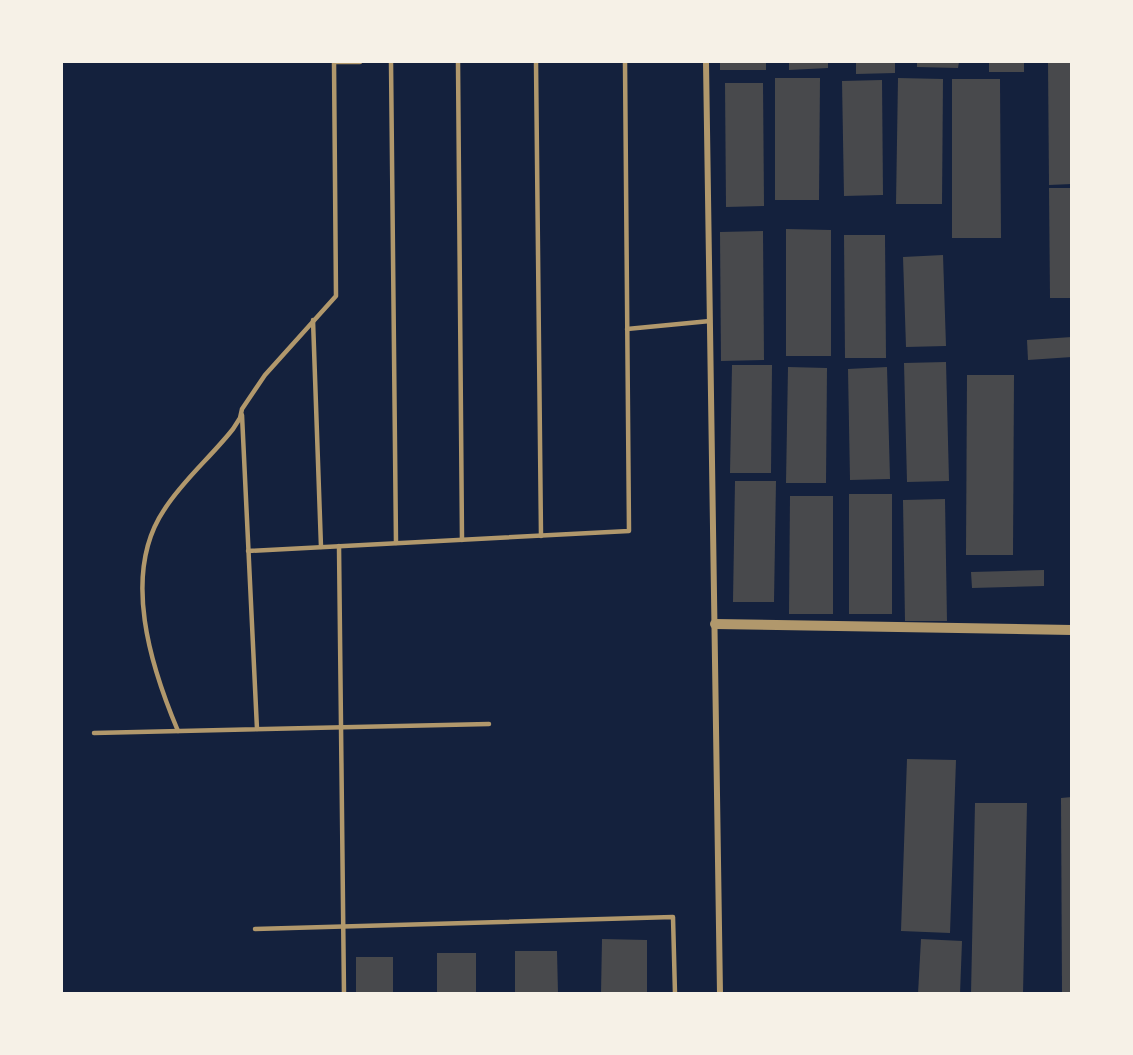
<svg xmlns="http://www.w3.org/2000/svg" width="1133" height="1055" viewBox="0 0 1133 1055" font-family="Roboto,sans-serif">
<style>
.building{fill:#48494c}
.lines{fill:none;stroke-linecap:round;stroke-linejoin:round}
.service{stroke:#b1986c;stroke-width:4.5}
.minor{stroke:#b1986c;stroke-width:6}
.tertiary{stroke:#b1986c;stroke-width:10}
</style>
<rect width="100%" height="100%" fill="#14213d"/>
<!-- building -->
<g class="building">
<rect x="720" y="62" width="46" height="8"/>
<path d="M789,62H828V68L789,70Z"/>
<path d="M856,62H895V73L856,74Z"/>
<path d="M917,62H959L958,68L917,67Z"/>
<rect x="989" y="62" width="35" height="10"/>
<path d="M1048,62H1072V184L1049,185Z"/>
<path d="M775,78H820L819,200H775Z"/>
<path d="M898,78L943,79L942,204H896Z"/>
<path d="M952,79H1000L1001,238H952Z"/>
<path d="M882,80L883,195L844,196L842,81Z"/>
<path d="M725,83H763L764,206L726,207Z"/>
<path d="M1049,188H1072V298H1050Z"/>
<path d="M786,229L831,230V356H786Z"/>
<path d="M763,231L764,360L721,361L720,232Z"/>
<path d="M844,235H885L886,358H845Z"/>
<path d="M943,255L946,346L906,347L903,257Z"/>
<path d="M1072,337V357L1028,360L1027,340Z"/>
<path d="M946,362L949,481L907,482L904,363Z"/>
<path d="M732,365H772L771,473H730Z"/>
<path d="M788,367L827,368L826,483H786Z"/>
<path d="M887,367L890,479L850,480L848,369Z"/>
<path d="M967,375H1014L1013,555H966Z"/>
<path d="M735,481H776L774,602H733Z"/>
<rect x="849" y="494" width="43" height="120"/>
<path d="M790,496H833V614H789Z"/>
<path d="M945,499L947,621H905L903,500Z"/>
<path d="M1044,570V586L972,588L971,572Z"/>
<path d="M907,759L956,760L950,933L901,931Z"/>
<path d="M1072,797V994H1062L1061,798Z"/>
<path d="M975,803H1027L1023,994H971Z"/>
<path d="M602,939L647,940V994H601Z"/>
<path d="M921,939L962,941L960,994H918Z"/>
<path d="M515,951H557L558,994H515Z"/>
<rect x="437" y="953" width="39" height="41"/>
<rect x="356" y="957" width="37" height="37"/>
</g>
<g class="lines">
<!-- service -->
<g class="service">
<path d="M334,62H360"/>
<path d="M391,62L396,543"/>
<path d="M458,62L462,540"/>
<path d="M536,62L541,536"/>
<path d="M313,320L321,547"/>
<path d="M627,329L710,321"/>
<path d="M242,415L257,729"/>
<path d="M339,546L344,994"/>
<path d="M248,551L629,531L625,62"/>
<path d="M178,731C151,667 121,574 164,510C183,480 211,457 233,429L240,418L242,409L265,375L336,296L334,62"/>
<path d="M94,733L489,724"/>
<path d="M255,929L673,917L675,994"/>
</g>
<!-- minor -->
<path class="minor" d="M706,62L720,994"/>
<!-- tertiary -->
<path class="tertiary" d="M715,624L1072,630"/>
</g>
<!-- border -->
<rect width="1133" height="1055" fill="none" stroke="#f6f1e7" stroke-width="126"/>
</svg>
